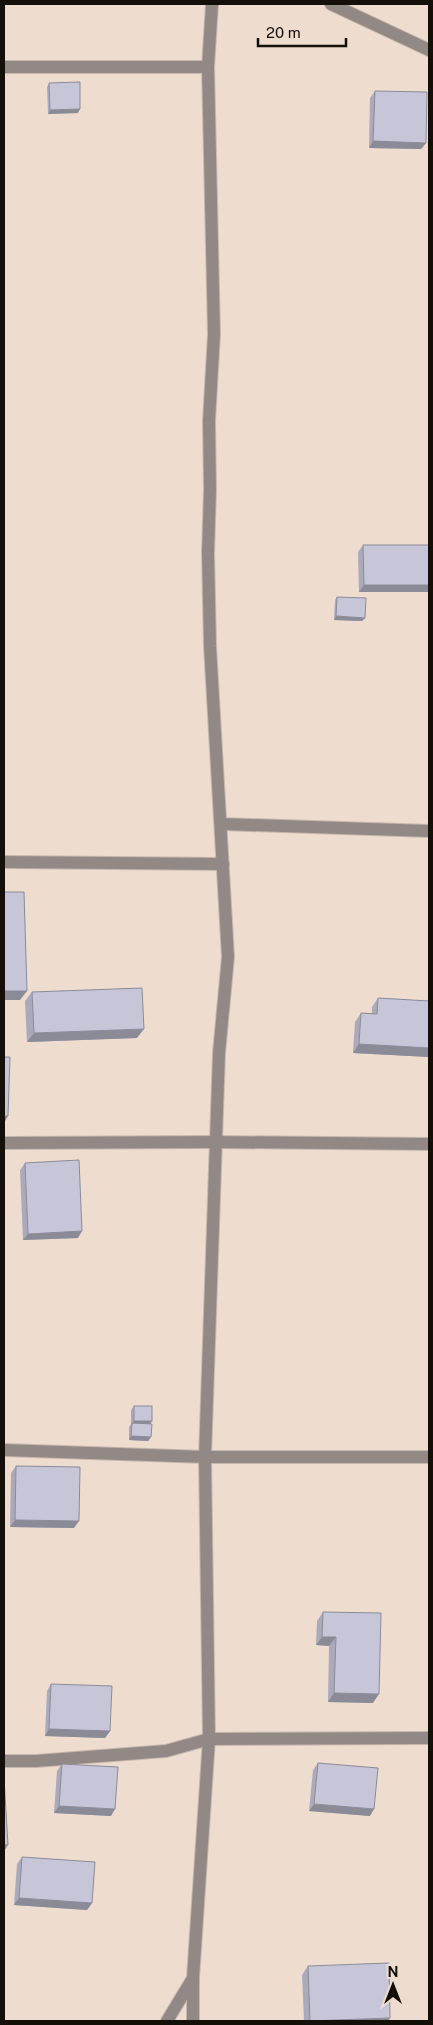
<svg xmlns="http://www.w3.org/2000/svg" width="433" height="2025" viewBox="0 0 433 2025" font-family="'Public Sans',sans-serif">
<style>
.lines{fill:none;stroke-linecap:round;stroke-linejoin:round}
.street-casing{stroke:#c7b7ac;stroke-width:14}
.street{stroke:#928986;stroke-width:12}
.wall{fill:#abaabb}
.shaded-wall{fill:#8b8b98}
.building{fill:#c7c6d9;stroke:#8b8b98}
</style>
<rect width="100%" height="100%" fill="#eedccf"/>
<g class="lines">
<!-- street casing -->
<g class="street-casing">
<g id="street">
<path d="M331,4L429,50"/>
<path d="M4,67H208"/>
<path d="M222,824L429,831"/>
<path d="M4,862L223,864"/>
<path d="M4,1143L215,1142L429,1144"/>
<path d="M4,1450L205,1457H429"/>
<path d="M4,1761H36L166,1751L209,1739L429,1738"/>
<path d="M193,1979V2021"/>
<path d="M167,2021L193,1978L209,1739L205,1457L219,1053L228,957L210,646L208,553L210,490L209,421L214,334L208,67L212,4"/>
</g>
</g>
<!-- street -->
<use href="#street" class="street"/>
</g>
<!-- wall -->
<g class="wall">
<path d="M49,83L78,113L48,114L47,87Z"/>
<path d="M375,91L426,143L421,149L369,148L370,98Z"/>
<path d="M363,545L429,592H359L358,552Z"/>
<path d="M337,597L365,618L362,621L334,620L335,600Z"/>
<path d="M32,992L137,1038L27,1042L25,1001Z"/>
<path d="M378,998L429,1001V1057L353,1053L355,1022L361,1013L372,1014V1007Z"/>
<path d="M25,1163L78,1238L23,1240L20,1170Z"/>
<path d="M134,1406L152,1421L150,1424L151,1437L148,1441L129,1440V1427L131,1424V1410Z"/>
<path d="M16,1466L74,1528L10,1527L11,1473Z"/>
<path d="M323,1612L373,1703L328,1702L329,1646L316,1645L317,1621Z"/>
<path d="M51,1684L110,1731L105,1738L45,1736L47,1691Z"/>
<path d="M318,1763L370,1816L309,1811L313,1770Z"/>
<path d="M62,1764L111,1816L54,1813L57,1771Z"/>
<path d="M22,1857L92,1903L87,1910L14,1905L17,1864Z"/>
<path d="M308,1966L390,2018L388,2021H304L302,1975Z"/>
</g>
<!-- shaded-wall -->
<g class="shaded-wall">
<path d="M80,109L78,113L48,114L50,110Z"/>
<path d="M373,141L426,143L421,149L369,148Z"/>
<path d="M364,585H429V592H359Z"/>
<path d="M336,616L365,618L362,621L334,620Z"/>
<path d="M4,991H27L20,1000H4Z"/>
<path d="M144,1029L137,1038L27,1042L34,1033Z"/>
<path d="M359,1044L429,1048V1057L353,1053Z"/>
<path d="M4,1116H8L4,1123Z"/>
<path d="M82,1231L78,1238L23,1240L28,1234Z"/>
<path d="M134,1421H152L149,1425H131Z"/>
<path d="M131,1436L151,1437L148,1441L129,1440Z"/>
<path d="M15,1520L79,1521L74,1528L10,1527Z"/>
<path d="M322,1637H336L329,1646L316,1645Z"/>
<path d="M334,1693L379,1694L373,1703L328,1702Z"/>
<path d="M49,1729L110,1731L105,1738L45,1736Z"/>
<path d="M314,1804L374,1809L370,1816L309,1811Z"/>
<path d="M59,1806L115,1809L111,1816L54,1813Z"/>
<path d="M4,1845H8L4,1851Z"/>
<path d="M19,1898L92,1903L87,1910L14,1905Z"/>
<path d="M390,2018L388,2021H310Z"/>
</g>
<!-- building -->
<g class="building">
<path d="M80,82V109L50,110L49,83Z"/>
<path d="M375,91L427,92L426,143L373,141Z"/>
<path d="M363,545H429V585H364Z"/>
<path d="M337,597L366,598L365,618L336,616Z"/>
<path d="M4,892H24L27,991H4Z"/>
<path d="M142,988L144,1029L34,1033L32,992Z"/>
<path d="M378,998L429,1001V1048L359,1044L361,1013L377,1014Z"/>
<path d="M4,1057H10L8,1116H4Z"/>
<path d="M79,1160L82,1231L28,1234L25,1163Z"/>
<rect x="134" y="1406" width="18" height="15"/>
<path d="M132,1423L152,1424L151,1437L131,1436Z"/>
<path d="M16,1466L80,1467L79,1521L15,1520Z"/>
<path d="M323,1612L381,1613L379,1694L334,1693L336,1637H322Z"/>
<path d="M51,1684L112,1686L110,1731L49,1729Z"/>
<path d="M318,1763L378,1768L374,1809L314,1804Z"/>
<path d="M62,1764L118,1767L115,1809L59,1806Z"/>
<path d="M4,1778L8,1845H4Z"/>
<path d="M22,1857L95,1862L92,1903L19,1898Z"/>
<path d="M389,1963L390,2018L310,2021L308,1966Z"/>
</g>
<!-- border -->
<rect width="433" height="2025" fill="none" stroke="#150f0a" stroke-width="10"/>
<!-- north arrow -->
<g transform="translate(393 1985)" stroke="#eedccf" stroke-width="4" paint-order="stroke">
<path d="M0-4L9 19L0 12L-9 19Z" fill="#150f0a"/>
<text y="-8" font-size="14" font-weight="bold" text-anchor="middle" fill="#150f0a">N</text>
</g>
<!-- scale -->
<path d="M258 38v8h88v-8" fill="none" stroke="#150f0a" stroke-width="2.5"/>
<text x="266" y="38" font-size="15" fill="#150f0a" stroke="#eedccf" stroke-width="4" paint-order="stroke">20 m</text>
</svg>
